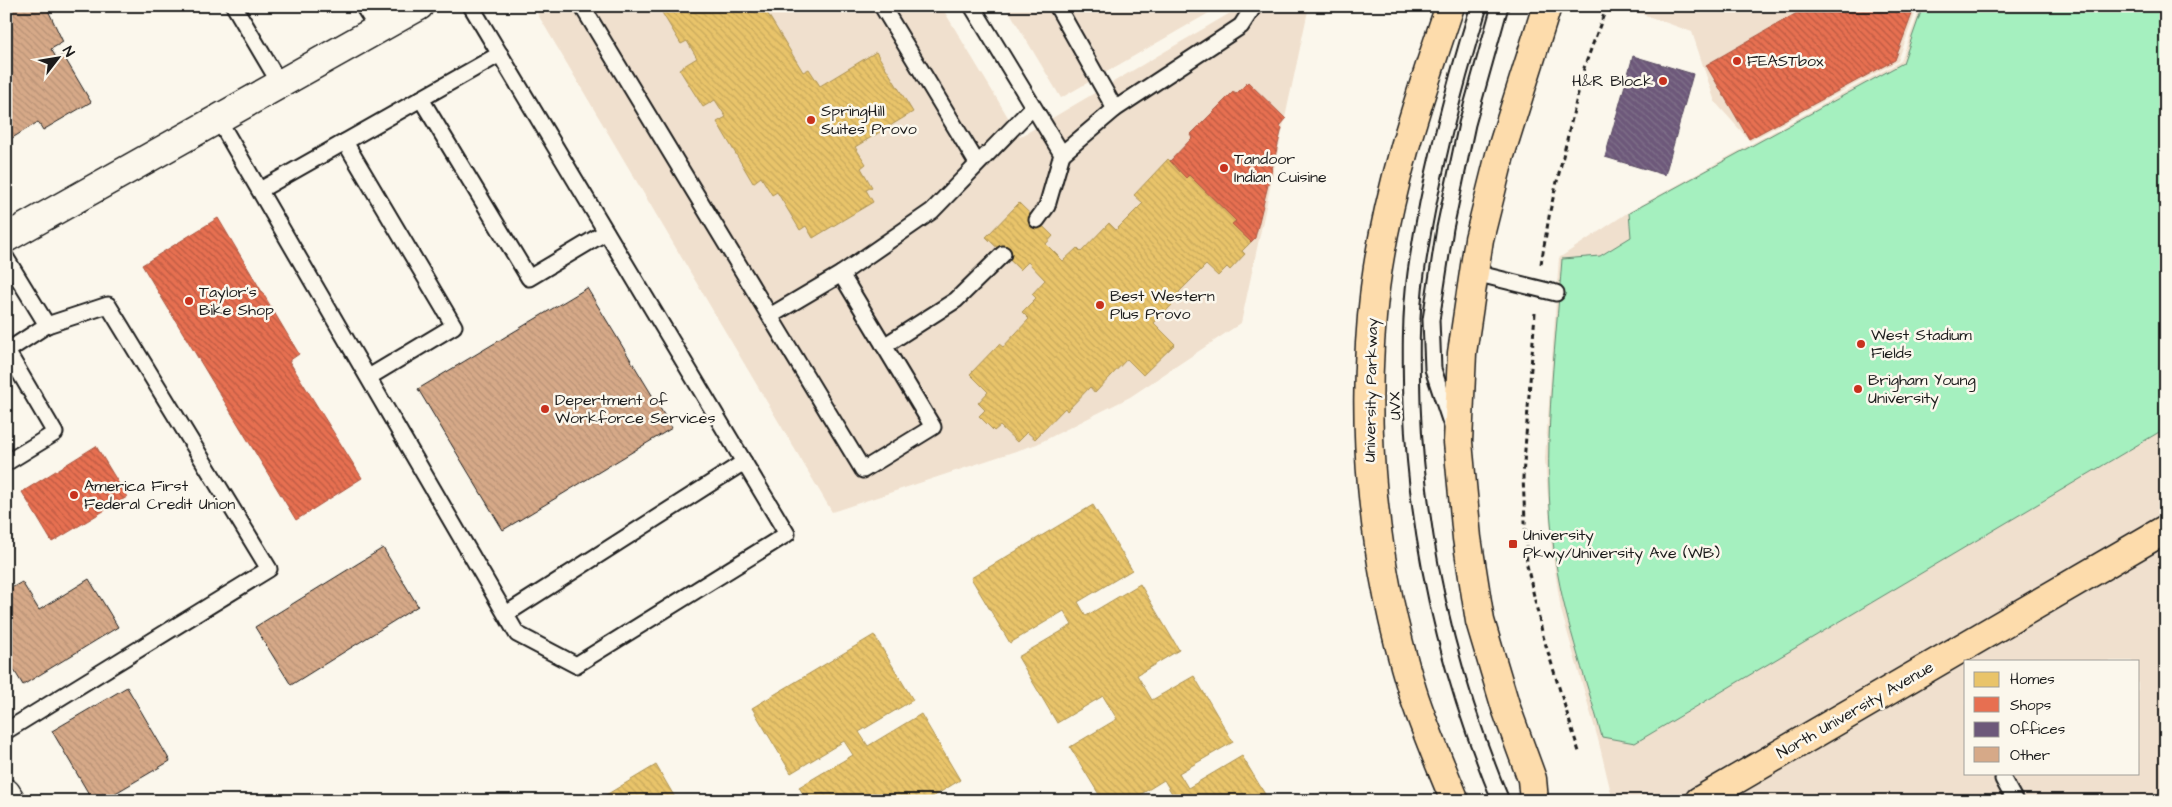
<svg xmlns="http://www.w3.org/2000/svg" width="2172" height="807" viewBox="0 0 2172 807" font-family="'Architects Daughter',sans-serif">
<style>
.built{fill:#f0e0ce;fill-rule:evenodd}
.green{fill:#a5f0bf;stroke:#60866e}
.homes{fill:url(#homes-back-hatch);stroke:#ac9253}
.shops{fill:url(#shops-back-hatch);stroke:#aa5641}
.offices{fill:url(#offices-back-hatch);stroke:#55475e}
.building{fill:url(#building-back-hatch);stroke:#1c1c1c}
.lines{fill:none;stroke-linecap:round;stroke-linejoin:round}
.service-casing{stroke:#1c1c1c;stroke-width:19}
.minor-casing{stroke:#1c1c1c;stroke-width:31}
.secondary-casing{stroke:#1c1c1c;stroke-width:31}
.primary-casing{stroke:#1c1c1c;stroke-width:31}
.trunk-casing{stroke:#1c1c1c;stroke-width:31}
.path{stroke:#1c1c1c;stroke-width:3;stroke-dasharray:5 4;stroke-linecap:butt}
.service{stroke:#fbf7ec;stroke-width:15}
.minor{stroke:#fbf7ec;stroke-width:28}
.secondary{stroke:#fbf7ec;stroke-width:28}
.primary{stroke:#fddcac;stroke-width:28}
.trunk{stroke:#fddcac;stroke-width:28}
.poi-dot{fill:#c8321e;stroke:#fbf7ec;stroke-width:2}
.labels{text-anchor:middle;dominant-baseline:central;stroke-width:5;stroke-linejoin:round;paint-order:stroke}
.poi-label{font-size:16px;fill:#1c1c1c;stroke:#fbf7ec;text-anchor:start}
.street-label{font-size:16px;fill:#1c1c1c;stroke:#fbf7ec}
</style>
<defs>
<pattern id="homes-back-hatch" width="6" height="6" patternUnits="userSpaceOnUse" patternTransform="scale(1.25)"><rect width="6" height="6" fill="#e9c46a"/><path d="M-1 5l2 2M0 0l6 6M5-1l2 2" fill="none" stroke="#c7a85b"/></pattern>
<pattern id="shops-back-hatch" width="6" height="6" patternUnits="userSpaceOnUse" patternTransform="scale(1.25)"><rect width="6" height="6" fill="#e76f51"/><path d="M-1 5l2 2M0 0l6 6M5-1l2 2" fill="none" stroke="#ba5a42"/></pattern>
<pattern id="offices-back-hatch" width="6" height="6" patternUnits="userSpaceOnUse" patternTransform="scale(1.25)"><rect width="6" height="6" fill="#6d597a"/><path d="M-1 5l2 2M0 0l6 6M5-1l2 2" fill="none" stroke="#80728a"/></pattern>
<pattern id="building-back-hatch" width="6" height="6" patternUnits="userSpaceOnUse" patternTransform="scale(1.25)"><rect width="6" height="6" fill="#d6a988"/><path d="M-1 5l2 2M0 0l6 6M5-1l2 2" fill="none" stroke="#b79175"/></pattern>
</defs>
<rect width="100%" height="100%" fill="#fbf7ec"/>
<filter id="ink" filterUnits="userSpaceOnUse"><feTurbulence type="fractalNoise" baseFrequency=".02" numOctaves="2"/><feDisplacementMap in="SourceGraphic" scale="10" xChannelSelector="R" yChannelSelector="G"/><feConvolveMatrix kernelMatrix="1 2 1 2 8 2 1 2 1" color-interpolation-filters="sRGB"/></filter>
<g filter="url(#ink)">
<!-- built -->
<g class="built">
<path d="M550,6H941L1020,137L1242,6H1309L1241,323L1130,397L1037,444L832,512L537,13Z"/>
<path d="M1006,6H1221L1061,98Z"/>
<path d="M1632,6H1918L1898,61L1750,141L1715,102L1692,32L1631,10Z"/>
<path d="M1921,6H2166V801H1613L1598,739L1561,610L1552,551L1545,459L1559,258L1627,213L1901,61ZM1966,661H2138V773H1966Z"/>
</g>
<!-- green -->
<path class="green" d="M1923,6H2166V428L1635,743L1602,737C1585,675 1562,614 1554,550C1541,454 1555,356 1562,259L1600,256L1631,237L1629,213L1903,63Z"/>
<!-- homes -->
<g class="homes">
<path d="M658,6H763L803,72L809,69L820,86L876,52L913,112L855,147L866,164L861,168L872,187L866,190L873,202L813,238L806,226L800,230L777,192L772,195L761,177L753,183L717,122L726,117L715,100L703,107L679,69L697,58L687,41L681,44Z"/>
<path d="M1168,159L1186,178L1189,175L1236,221L1232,224L1251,242L1242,251L1245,254L1230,270L1227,267L1218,276L1206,265L1179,292L1182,295L1154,323L1175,344L1143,375L1127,359L1095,393L1090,387L1067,411L1065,408L1035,439L1027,432L1017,442L1000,426L994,431L979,416L985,410L978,403L988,392L970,374L999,344L1003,347L1029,319L1022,312L1036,298L1032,294L1045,280L1028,262L1020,270L986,237L1019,203L1053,236L1046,244L1063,261L1077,248L1081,252L1109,223L1116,230L1143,203L1134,195Z"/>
<path d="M1093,505L1132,570L1078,602L1086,616L1140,584L1179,650L1137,675L1152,700L1194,676L1233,742L1179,773L1188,788L1242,756L1269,801H1168L1174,797L1164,780L1130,801H1103L1070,747L1117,719L1103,696L1057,723L1018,657L1072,625L1064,611L1010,643L971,578Z"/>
<path d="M874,635L913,700L859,732L868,746L921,714L960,780L926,801H807L799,787L853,755L844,741L791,773L752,708Z"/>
<path d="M656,765L677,801H596Z"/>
</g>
<!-- shops -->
<g class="shops">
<path d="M1803,6H1915L1895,60L1749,139L1706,65L1802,10Z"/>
<path d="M1248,82L1286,119L1280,126L1282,128L1255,238L1251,242L1232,224L1236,221L1189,175L1186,178L1170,161L1192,138L1190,135L1233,92L1236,94Z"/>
<path d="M218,218L299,354L289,361L362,478L296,520L142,265Z"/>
<path d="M96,446L127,497L52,542L22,492Z"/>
</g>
<!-- offices -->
<path class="offices" d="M1633,56L1693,74L1665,175L1605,157Z"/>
<!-- building -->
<g class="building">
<path d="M6,6H46L63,42L51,49L57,59L63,55L91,102L43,130L38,122L9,140L11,143L7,145L9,148L6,149Z"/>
<path d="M587,288L672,428L503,530L418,389Z"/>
<path d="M383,548L418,606L291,685L255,627Z"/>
<path d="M89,579L118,627L23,685L6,657V591L22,582L39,610Z"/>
<path d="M127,687L170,761L102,801H93L52,731Z"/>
</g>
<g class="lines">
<!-- service casing -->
<g class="service-casing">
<g id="service">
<path d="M234,6L280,84"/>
<path d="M363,6L378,29"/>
<path d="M582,6L863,470L933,427L841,274L770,316"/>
<path d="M882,6L977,163"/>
<path d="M972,6L1062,154L1047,206L1037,220"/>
<path d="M1057,6L1115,109L1241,26L1254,6"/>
<path d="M1479,6C1452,93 1429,183 1416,273C1410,316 1411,361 1412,404C1417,541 1448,674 1501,801"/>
<path d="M421,99L529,278L606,232"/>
<path d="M218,119L517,634L576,665L787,534L471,6"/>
<path d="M345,142L454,326L369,377"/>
<path d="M1062,154L1115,109"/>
<path d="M260,190L500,54"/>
<path d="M6,258L47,325L108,305L269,569L6,731"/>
<path d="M1475,273L1556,293"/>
<path d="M841,274L932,211L1033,107"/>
<path d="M884,346L956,300L1003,254"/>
<path d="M1452,426L1433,369L1431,320L1445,228L1467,124L1500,6"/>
<path d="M6,463L55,433L7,351L47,325"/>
<path d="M506,614L744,462"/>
<path d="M2003,779L2015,801"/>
</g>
</g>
<!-- minor casing -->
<g class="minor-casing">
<path id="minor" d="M6,793L11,801"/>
</g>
<!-- secondary casing -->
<g class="secondary-casing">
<path id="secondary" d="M6,238L419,6"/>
</g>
<!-- primary casing -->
<g class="primary-casing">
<g id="primary">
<path d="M1450,6C1419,98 1387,192 1375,288C1359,422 1372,560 1412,690C1424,728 1440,764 1455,801"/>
<path d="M1534,801L1532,779L1506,708L1480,621L1467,538L1458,442L1462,353L1479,239L1500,155L1547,6"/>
</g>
</g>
<!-- trunk casing -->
<g class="trunk-casing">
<path id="trunk" d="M1699,801L2166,529"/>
</g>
<!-- path -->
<g class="path">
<path d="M1541,264L1550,211L1584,68L1607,6"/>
<path d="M1535,313L1523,477L1527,565L1543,636L1580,755"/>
</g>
<!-- service -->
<use href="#service" class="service"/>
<!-- minor -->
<use href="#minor" class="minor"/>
<!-- secondary -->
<use href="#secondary" class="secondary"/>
<!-- primary -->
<use href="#primary" class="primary"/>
<!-- trunk -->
<use href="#trunk" class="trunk"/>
</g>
</g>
<!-- markers -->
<g class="poi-dot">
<circle cx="1737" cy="61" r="5"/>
<circle cx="1663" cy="81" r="5"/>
<circle cx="811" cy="120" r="5"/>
<circle cx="1224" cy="168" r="5"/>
<circle cx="189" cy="301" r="5"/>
<circle cx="1100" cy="305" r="5"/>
<circle cx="1861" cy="344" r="5"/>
<circle cx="1858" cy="389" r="5"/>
<circle cx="545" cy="409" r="5"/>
<circle cx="74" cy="495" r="5"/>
<rect x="1508" y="539" width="10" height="10" rx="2.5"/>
</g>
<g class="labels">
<!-- poi labels -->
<g class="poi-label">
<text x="1747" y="61">FEASTbox</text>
<text x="1653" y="81" text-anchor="end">H&amp;R Block</text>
<text x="821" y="111">SpringHill<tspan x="821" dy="18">Suites Provo</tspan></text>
<text x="1234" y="159">Tandoor<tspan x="1234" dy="18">Indian Cuisine</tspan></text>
<text x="199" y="292">Taylor's<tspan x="199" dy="18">Bike Shop</tspan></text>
<text x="1110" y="296">Best Western<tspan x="1110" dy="18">Plus Provo</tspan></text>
<text x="1871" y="335">West Stadium<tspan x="1871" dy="18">Fields</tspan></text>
<text x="1868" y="380">Brigham Young<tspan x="1868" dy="18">University</tspan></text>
<text x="555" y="400">Depertment of<tspan x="555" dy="18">Workforce Services</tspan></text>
<text x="84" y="486">America First<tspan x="84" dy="18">Federal Credit Union</tspan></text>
<text x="1523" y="535">University<tspan x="1523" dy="18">Pkwy/University Ave (WB)</tspan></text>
</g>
<!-- street labels -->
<g class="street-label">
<text transform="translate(1371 390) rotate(-89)">University Parkway</text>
<text transform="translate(1395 406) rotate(-92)">UVX</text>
<text transform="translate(1855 710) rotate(-30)">North University Avenue</text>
</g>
</g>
<!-- margin -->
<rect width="2172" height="807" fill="none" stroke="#fbf7ec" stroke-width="25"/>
<rect x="12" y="12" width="2147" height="782" fill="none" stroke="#1c1c1c" stroke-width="2" filter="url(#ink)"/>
<!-- legend -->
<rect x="1964" y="660" width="175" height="115" fill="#fbf7ec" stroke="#a29f99"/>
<rect x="1974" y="672" width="25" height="15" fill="#e9c46a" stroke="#a29f99"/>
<text x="2010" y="684" font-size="15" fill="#1c1c1c">Homes</text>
<rect x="1974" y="697" width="25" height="15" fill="#e76f51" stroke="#a29f99"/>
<text x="2010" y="710" font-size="15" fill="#1c1c1c">Shops</text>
<rect x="1974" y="722" width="25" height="15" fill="#6d597a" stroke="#a29f99"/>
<text x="2010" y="734" font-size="15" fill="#1c1c1c">Offices</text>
<rect x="1974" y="747" width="25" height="15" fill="#d6a988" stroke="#a29f99"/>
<text x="2010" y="760" font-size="15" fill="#1c1c1c">Other</text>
<!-- north arrow -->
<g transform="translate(58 58) rotate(59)" stroke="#fbf7ec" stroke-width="4" paint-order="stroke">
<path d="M0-4L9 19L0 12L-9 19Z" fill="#1c1c1c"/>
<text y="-8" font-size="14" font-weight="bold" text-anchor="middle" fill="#1c1c1c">N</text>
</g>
</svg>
